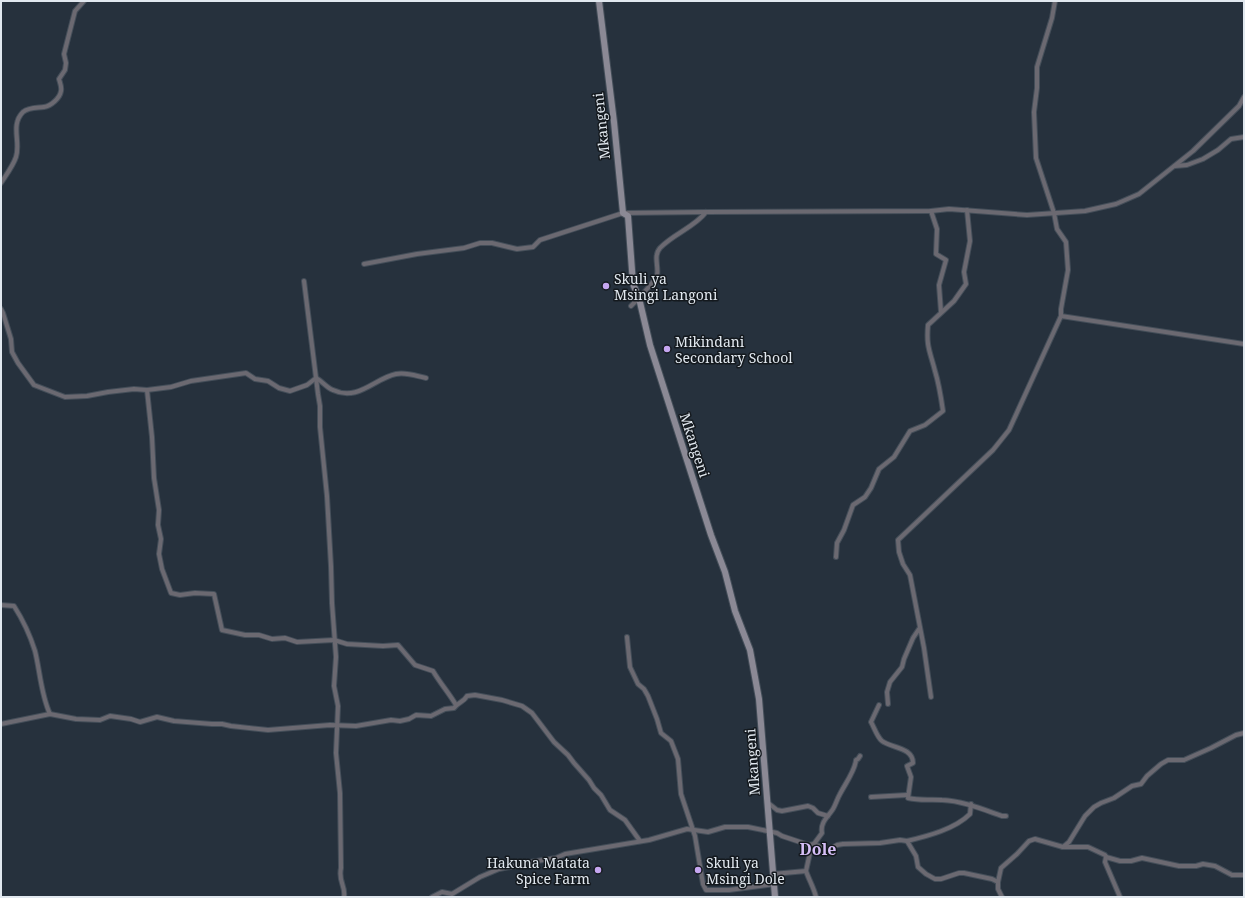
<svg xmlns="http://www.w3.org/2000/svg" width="1245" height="898" viewBox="0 0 1245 898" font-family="'Noto Serif',serif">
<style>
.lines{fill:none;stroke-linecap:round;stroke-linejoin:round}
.street-casing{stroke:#444e59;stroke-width:6}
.secondary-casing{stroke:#444e59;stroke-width:8}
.street{stroke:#6b6971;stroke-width:4}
.secondary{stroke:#8b8995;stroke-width:6}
.poi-dot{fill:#c5a6f0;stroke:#14191e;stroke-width:1.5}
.labels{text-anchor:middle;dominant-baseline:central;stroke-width:3;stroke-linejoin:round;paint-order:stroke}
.street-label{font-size:14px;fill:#e1e8ef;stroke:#14191e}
.poi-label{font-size:14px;fill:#e1e8ef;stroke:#14191e;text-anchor:start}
.quarter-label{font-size:16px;font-weight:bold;fill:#d5bef6;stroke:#14191e}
</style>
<rect width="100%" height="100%" fill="#26313d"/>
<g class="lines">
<!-- street casing -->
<g class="street-casing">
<g id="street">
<path d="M1055,1L1052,18L1037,67V88L1034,112L1036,158L1054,213L1057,229L1066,242L1068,270L1061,309V316"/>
<path d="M1175,166L1187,165L1203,159L1218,150L1231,139L1244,137"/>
<path d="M1,183C6,175 13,166 16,157C21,142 10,125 23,112C29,107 37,108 44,107C51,106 60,98 61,91C62,87 60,83 59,79L65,70L66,63L64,54L75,11L84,1"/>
<path d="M931,211L937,229L936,254L946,260L939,285L941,312"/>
<path d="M364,264L417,254L464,248L480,243H492L517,249L533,247L540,240L623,213L706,212L931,211L949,209L1027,215L1085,211L1116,204L1139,194L1193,151L1239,106L1244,97"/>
<path d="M304,281L318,394L320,406V427L327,496L331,566L332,603L336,657L334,686L338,706L336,753L340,793L341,868C338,882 346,886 344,897"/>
<path d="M631,306C637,300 654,283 657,275C659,267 653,256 660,248C673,234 695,227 706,212"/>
<path d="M1,309L3,313L11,339L12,352L18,363L34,385L65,397L87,396L108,392L134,389L147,390L171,387L191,381L246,373L255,379L268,381L279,388L290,391L307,385L316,378C322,381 327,388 333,390C358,402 375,378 396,374C407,372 416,376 426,378"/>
<path d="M147,390L152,437L154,478L159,510L158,525L161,539L159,554L162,569L171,593L180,595L195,593L214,594L222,630L245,635H259L272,639L285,638L297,642L334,640L347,644L383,646L398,645L415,665L433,671C440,683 449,693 456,705"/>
<path d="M836,557L837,543L844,530L853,505L865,497L871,488L879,469L894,457L910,431L925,425L943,411C941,397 939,384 935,371C930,351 926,347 928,325L954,301L966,284L964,272L970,241L967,210"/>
<path d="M1,605L14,606C23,620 30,635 35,651C40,671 41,695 50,714"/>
<path d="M627,637L630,667L638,684L644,689L648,696L657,719L661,733L671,741L678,759L681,794L695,836L703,884L706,890H729L775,884"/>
<path d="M931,697L924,648L910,575L903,564L899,552L898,540L993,450L1009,430L1061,316L1244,344"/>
<path d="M888,704L887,692L890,682L902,667L904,659L913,638L919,629"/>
<path d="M879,705L871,722C874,727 877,737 882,741C891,748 913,747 913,763L907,766L911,777L908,798C921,801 929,799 942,800C963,801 982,809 1002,816H1006"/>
<path d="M1,724L50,714L76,719L100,720L110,716L131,719L140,722L157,717L174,721L212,724H222L231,726L268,730L330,725L356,726L391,720L400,721L409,719L416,715L431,716L445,709L454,708C458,702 464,702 467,696L475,695L502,700L522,706L532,713L554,742L568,755L574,763L589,780L594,788L601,795L610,810L625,820L640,841"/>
<path d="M871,797L907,795"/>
<path d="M767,802L777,810L782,811L808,806L813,808L818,813L828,816"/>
<path d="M907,841L916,856L918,867L926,874L935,879H941L959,873H964L992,879L998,882V889L1002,897"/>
<path d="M1063,847H1088L1105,855L1106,857L1120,861H1131L1142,858L1179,866H1196L1203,864L1215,866L1232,875H1244"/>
<path d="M1106,857L1105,862L1120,897"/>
<path d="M806,871C809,880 814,888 816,897"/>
<path d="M773,874L806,871L811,848L822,833C820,822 828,817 833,809C836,804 837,799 840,794C845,784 855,771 856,760L858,759L860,756"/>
<path d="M998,882L1001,868L1017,854L1029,841L1035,839L1063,847L1069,842L1085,816L1094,807L1101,803L1114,798L1132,786L1141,784L1147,776L1161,764L1168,760H1184L1211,748L1236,735L1244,733"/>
<path d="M432,897L442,892L452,894L480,877L499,869L516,866L524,863L556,858L565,854L649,840L687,829L708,832L725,827H748L777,833L782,836L809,845L814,844L828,850L837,845L843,844L880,843L900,840L907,841C928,836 955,829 970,814L971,804"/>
</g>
</g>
<!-- secondary casing -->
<g class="secondary-casing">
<path id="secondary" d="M599,1L614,122L623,213L628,216L633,284L639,298L650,345L711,535L725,572L735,611L750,650L759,699L775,897"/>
</g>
<!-- street -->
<use href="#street" class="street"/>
<!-- secondary -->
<use href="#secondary" class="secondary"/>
</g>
<!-- markers -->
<g class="poi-dot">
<circle cx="606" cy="286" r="4"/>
<circle cx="667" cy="349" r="4"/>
<circle cx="598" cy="870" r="4"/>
<circle cx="698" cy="870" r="4"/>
</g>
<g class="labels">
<!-- street labels -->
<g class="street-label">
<text transform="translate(601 126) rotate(-96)">Mkangeni</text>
<text transform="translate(695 445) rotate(72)">Mkangeni</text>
<text transform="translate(752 762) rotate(-94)">Mkangeni</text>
</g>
<!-- poi labels -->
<g class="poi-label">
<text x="614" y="278">Skuli ya<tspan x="614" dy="16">Msingi Langoni</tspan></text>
<text x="675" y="341">Mikindani<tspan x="675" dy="16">Secondary School</tspan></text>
<text x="590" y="862" text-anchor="end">Hakuna Matata<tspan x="590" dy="16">Spice Farm</tspan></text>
<text x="706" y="862">Skuli ya<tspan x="706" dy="16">Msingi Dole</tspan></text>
</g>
<!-- quarter labels -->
<g class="quarter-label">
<text x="818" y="849">Dole</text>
</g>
</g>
<!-- border -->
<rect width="1245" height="898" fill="none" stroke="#e1e8ef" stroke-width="4"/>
</svg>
